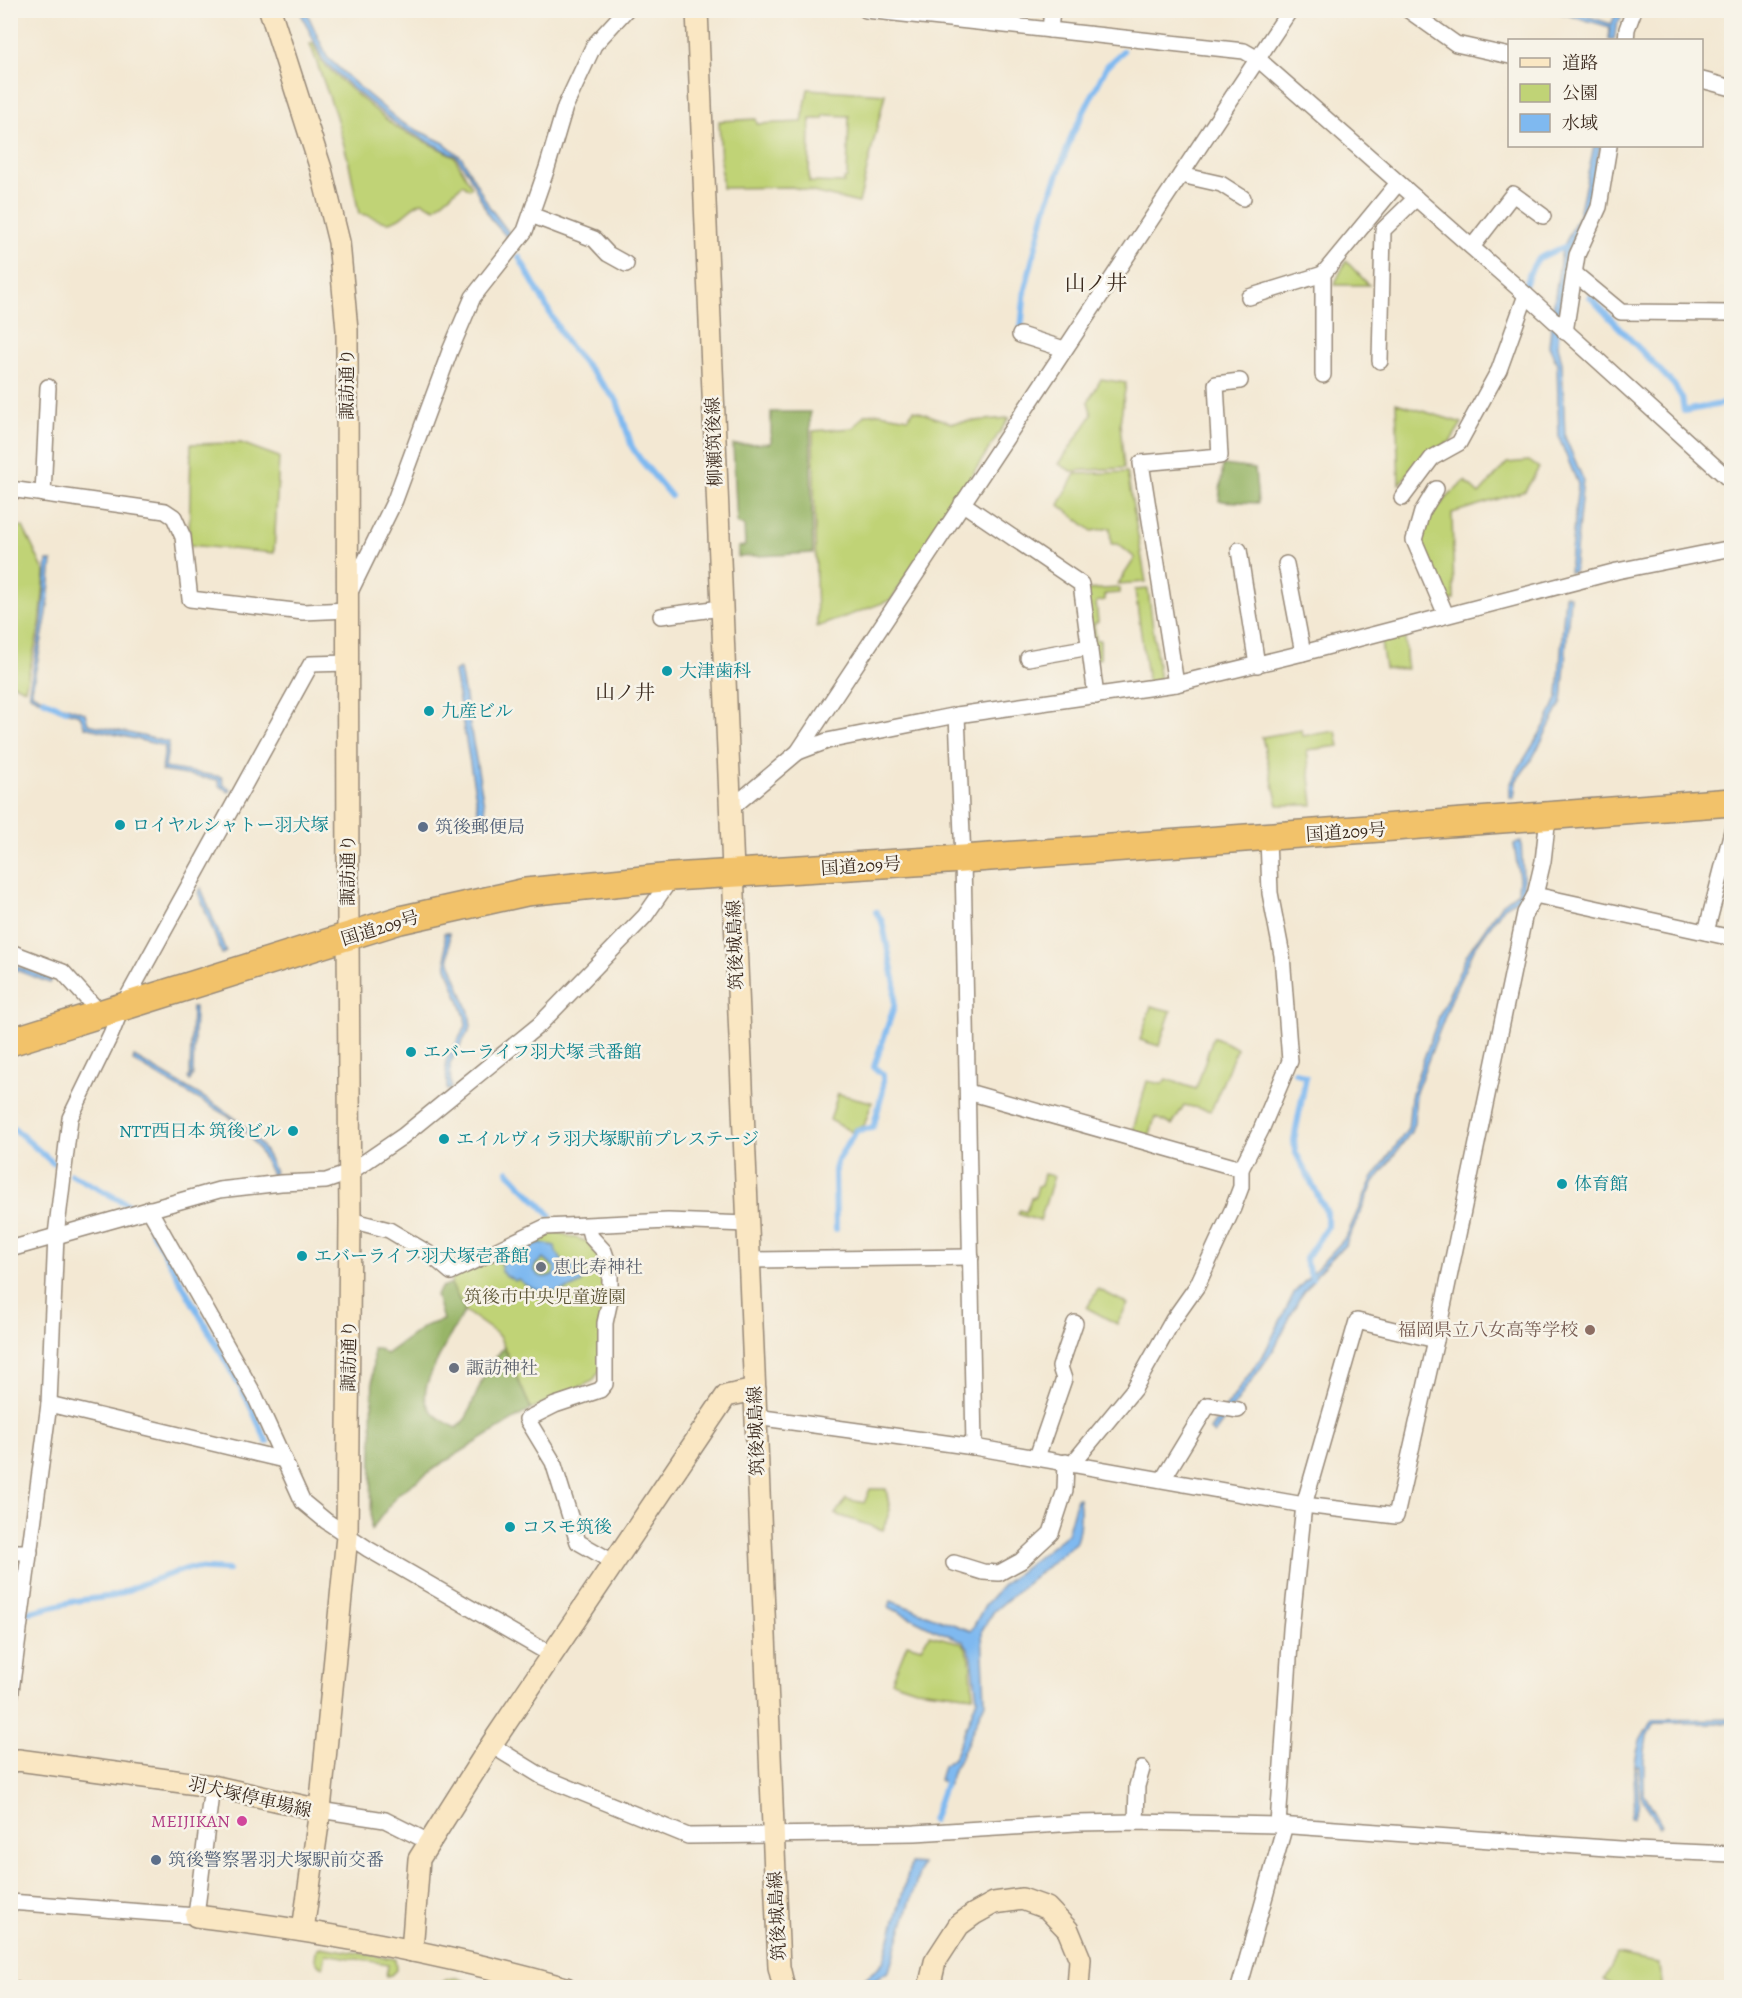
<svg xmlns="http://www.w3.org/2000/svg" width="1742" height="1998" viewBox="0 0 1742 1998" font-family="Alegreya,'Noto Serif JP',serif">
<style>
.green{fill:#c0d376;stroke:#7e7e4a;stroke-width:1.5;fill-rule:evenodd}
.forest{fill:#98b567;stroke:#6a7042;stroke-width:1.5}
.water{fill:#7fb9f0;stroke:#5d7287;stroke-width:1.5;fill-rule:evenodd}
.lines{fill:none;stroke-linecap:round;stroke-linejoin:round}
.stream{stroke:#7fb9f0;stroke-width:6}
.street-casing{stroke:#978978;stroke-width:18}
.secondary-casing{stroke:#978978;stroke-width:24}
.highway-casing{stroke:#978978;stroke-width:30}
.street{stroke:#fff;stroke-width:15}
.secondary{stroke:#fae7c3;stroke-width:21}
.highway{stroke:#f2c26a;stroke-width:27}
.rail-casing{stroke:#3b2a1e;stroke-width:7}
.rail{stroke:#f7f3e8;stroke-width:4.5;stroke-dasharray:14;stroke-linecap:butt}
.culture-dot{fill:#0f9aa8;stroke:#f7f3e8;stroke-width:2}
.service-dot{fill:#5c6f8a;stroke:#f7f3e8;stroke-width:2}
.worship-dot{fill:#6b7280;stroke:#f7f3e8;stroke-width:2}
.education-dot{fill:#8d6e63;stroke:#f7f3e8;stroke-width:2}
.hotel-dot{fill:#d1479c;stroke:#f7f3e8;stroke-width:2}
.labels{text-anchor:middle;dominant-baseline:central;stroke-width:5;stroke-linejoin:round;paint-order:stroke}
.street-label{font-size:18px;fill:#3b2a1e;stroke:#f7f3e8}
.culture-label{font-size:18px;fill:#0d838f;stroke:#f7f3e8;text-anchor:start}
.service-label{font-size:18px;fill:#4e5e75;stroke:#f7f3e8;text-anchor:start}
.worship-label{font-size:18px;fill:#5b616d;stroke:#f7f3e8;text-anchor:start}
.park-label{font-size:18px;fill:#5c5434;stroke:#f7f3e8}
.education-label{font-size:18px;fill:#785e54;stroke:#f7f3e8;text-anchor:end}
.hotel-label{font-size:18px;fill:#b23c85;stroke:#f7f3e8;text-anchor:end}
.neighbourhood-label{font-size:20px;fill:#3b2a1e;stroke:#f7f3e8}
.quarter-label{font-size:21px;fill:#3b2a1e;stroke:#f7f3e8}
</style>
<rect width="100%" height="100%" fill="#f7f3e8"/>
<filter id="ink" filterUnits="userSpaceOnUse"><feTurbulence type="fractalNoise" baseFrequency=".0167" numOctaves="2"/><feDisplacementMap in="SourceGraphic" scale="12" xChannelSelector="R" yChannelSelector="G"/><feConvolveMatrix kernelMatrix="1 2 1 2 8 2 1 2 1" color-interpolation-filters="sRGB"/></filter>
<filter id="wash" filterUnits="userSpaceOnUse"><feTurbulence type="fractalNoise" baseFrequency=".008" numOctaves="4" result="noise"/><feDisplacementMap in="SourceGraphic" scale="24" xChannelSelector="R" yChannelSelector="G"/><feGaussianBlur stdDeviation="1.35" result="paint"/><feColorMatrix in="noise" values="0 0 0 0 0 0 0 0 0 0 0 0 0 0 0 0 0 1.4 0 .05"/><feComposite in="paint" operator="in"/></filter>
<g filter="url(#wash)">
<rect width="100%" height="100%" fill="#f3e8d3"/>
<!-- green -->
<g class="green">
<path d="M313,43L321,61L349,88L397,128L454,156L472,187L469,189L463,184L435,208L422,202C409,206 402,221 388,222C378,222 370,214 359,214L349,163L335,113L310,44Z"/>
<path d="M808,89L885,94L859,203L792,187L722,188L719,121L756,119L757,124L802,122ZM824,115L849,116L847,178L844,179V183L809,182L810,119H823Z"/>
<path d="M1346,261L1369,285H1334Z"/>
<path d="M1101,379L1126,383L1120,423L1124,468L1071,471L1059,464L1092,415L1088,402Z"/>
<path d="M1396,403L1462,423L1450,442L1428,452L1399,484Z"/>
<path d="M914,410L951,423L1009,418L891,600L817,627L813,431L853,428L865,414L880,413L908,418Z"/>
<path d="M241,443L279,457L274,553L189,545L191,444Z"/>
<path d="M1529,461L1539,468L1525,491L1452,513L1454,599L1444,603C1439,590 1422,557 1421,546C1419,521 1449,495 1465,481L1479,494L1507,463Z"/>
<path d="M1127,472L1146,582L1118,584L1135,558L1118,544H1111L1110,528L1092,531L1059,505L1075,474Z"/>
<path d="M11,525L23,527L45,573L40,625L25,689L11,683Z"/>
<path d="M1120,588V593L1105,594V600L1096,602L1098,622L1094,624L1096,640H1100V659H1093L1084,590Z"/>
<path d="M1148,589L1160,683L1148,684L1135,590Z"/>
<path d="M1405,636L1407,669L1385,668L1381,642Z"/>
<path d="M1301,730L1303,736L1336,731L1339,746L1307,750L1313,805H1278L1262,737Z"/>
<path d="M1151,1006L1171,1011L1159,1046L1140,1040Z"/>
<path d="M1213,1037L1237,1048L1211,1111L1184,1105L1172,1125L1155,1117L1148,1141L1132,1134L1147,1081L1162,1084L1166,1079L1196,1089Z"/>
<path d="M838,1094L872,1102L864,1126L855,1128L852,1132L830,1120Z"/>
<path d="M1044,1174L1054,1176L1040,1221L1018,1214L1020,1210L1026,1212L1031,1198L1035,1197L1038,1186H1041Z"/>
<path d="M548,1229L588,1242L606,1268L600,1370L593,1381L531,1409L500,1338L496,1333L465,1311L451,1284L452,1275Z"/>
<path d="M1098,1289L1128,1304L1117,1324L1087,1308Z"/>
<path d="M870,1489H886L890,1510L883,1530L835,1514L846,1499L864,1503Z"/>
<path d="M929,1635L963,1643L970,1658L973,1696L916,1689L892,1681L907,1644L921,1648Z"/>
<path d="M320,1947L395,1959L396,1970L391,1975L386,1976L388,1964L326,1954L323,1967L319,1965L315,1959L316,1951Z"/>
<path d="M1617,1955L1659,1963L1661,1987H1615L1604,1980Z"/>
<path d="M457,1978L475,1984L474,1987H435L448,1979Z"/>
</g>
<!-- forest -->
<g class="forest">
<path d="M771,412H810L813,553L738,557V547L745,546L744,525L737,524L733,445L771,443Z"/>
<path d="M1223,465L1255,469L1258,503L1219,501Z"/>
<path d="M451,1284L465,1311C455,1326 447,1341 439,1357C421,1392 415,1409 457,1428L466,1418L487,1369L504,1347L531,1409L441,1464L398,1494L371,1530L373,1349H379L386,1354L425,1326L443,1320L436,1295L442,1287Z"/>
</g>
<!-- water -->
<g class="water">
<path d="M300,11H306L327,57L360,88L402,123L444,143L462,158L490,208L510,234L507,237L490,218L468,173L456,156L399,126L351,87L323,60Z"/>
<path d="M1554,11H1572L1611,24L1618,11H1624L1616,27L1614,40H1609L1610,27Z"/>
<path d="M1594,146H1600L1587,210L1568,249L1560,306L1558,345L1562,363L1565,437L1583,479L1574,572H1569L1578,484L1559,438L1557,364L1549,346L1553,309L1562,250L1579,214Z"/>
<path d="M47,561H52L47,614L32,689V693L50,702L48,704L30,695L29,690L42,624Z"/>
<path d="M1565,595L1570,596L1562,702L1532,759L1516,781L1514,798H1510V786L1515,774L1547,722L1558,696Z"/>
<path d="M460,669L486,816L479,815L454,672Z"/>
<path d="M60,705L85,713L88,724L169,742L165,768L222,777L223,784L231,790L229,792L219,785L218,780L162,771L165,746L85,727L80,715L58,709Z"/>
<path d="M1521,842L1524,895L1503,908L1474,949L1453,995L1416,1092L1414,1123L1411,1132L1373,1184L1346,1244L1320,1270L1299,1299L1274,1349L1214,1434L1210,1430L1265,1352L1294,1293L1346,1237L1372,1179L1408,1129L1411,1098L1416,1080L1440,1014L1467,954L1501,905L1518,892L1519,878L1514,844Z"/>
<path d="M201,888L226,952L222,954L198,892Z"/>
<path d="M444,933H449V959L469,1012L471,1027L450,1063L451,1089L447,1090L446,1061L466,1026L465,1017L447,967Z"/>
<path d="M10,964L50,978L52,979L50,983L11,968Z"/>
<path d="M192,1007H195L193,1074L190,1081L188,1078L190,1076Z"/>
<path d="M134,1057C153,1068 172,1079 191,1090C227,1111 261,1131 275,1173L272,1175C263,1154 252,1137 236,1121L133,1061Z"/>
<path d="M541,1243L555,1246L556,1252L565,1263H569L583,1271L582,1283C561,1294 536,1296 518,1279L515,1281L501,1272V1259C512,1249 527,1246 541,1243ZM544,1259L555,1268L554,1274C545,1279 538,1278 534,1269L536,1264Z"/>
<path d="M1077,1498H1079C1081,1512 1080,1529 1076,1542L994,1611L982,1630L985,1702L960,1759L954,1767L948,1785L939,1780L943,1766L954,1758L977,1699L972,1657L964,1641L933,1629L889,1607L891,1601L971,1631L985,1605L1003,1585L1067,1534Z"/>
<path d="M1731,1719V1723H1654L1647,1736L1644,1760V1793L1662,1825L1659,1827L1641,1795L1639,1765L1636,1766L1639,1802L1633,1818H1630L1635,1798L1634,1771L1636,1757L1640,1741L1652,1720Z"/>
<path d="M911,1863L922,1864L889,1971L864,1987H857C864,1976 877,1972 884,1960Z"/>
</g>
<g class="lines">
<!-- stream -->
<g class="stream">
<path d="M519,257L566,342L617,401L632,447L640,459L671,496"/>
<path d="M1526,283C1537,253 1539,258 1567,246"/>
<path d="M1590,297L1674,385L1682,398L1684,411L1732,402"/>
<path d="M1021,330L1025,289L1045,210L1072,135L1107,66L1123,51"/>
<path d="M43,700L66,710"/>
<path d="M1295,1072L1306,1077L1294,1140L1295,1151L1327,1213V1227L1305,1260L1312,1278"/>
<path d="M10,1125L53,1163"/>
<path d="M508,1171C521,1187 537,1200 550,1215"/>
<path d="M71,1174L129,1205"/>
<path d="M148,1224L247,1399L267,1442"/>
<path d="M836,1229L835,1170L838,1159L857,1130L873,1128L883,1090V1075L874,1067L894,1007L895,984L882,921L876,912"/>
<path d="M10,1611L31,1612L75,1601L114,1596L144,1583L189,1568L228,1570"/>
<path d="M932,1821L947,1778"/>
</g>
</g>
</g>
<g filter="url(#ink)">
<g class="lines">
<!-- street casing -->
<g class="street-casing">
<g id="street">
<path d="M866,10L1244,51L1258,59L1526,295L1732,482"/>
<path d="M1408,10L1456,44L1510,56"/>
<path d="M1050,30L1052,10"/>
<path d="M1626,40L1627,29L1634,10"/>
<path d="M1702,80L1732,88"/>
<path d="M1181,175L1221,184L1243,198"/>
<path d="M531,215L594,239L608,254L626,264"/>
<path d="M1472,247L1513,194L1543,216"/>
<path d="M1574,273L1621,312L1732,313"/>
<path d="M1249,297L1323,274"/>
<path d="M1565,332L1577,255L1599,207L1609,146"/>
<path d="M1020,335L1064,349"/>
<path d="M1380,361L1383,230L1416,198"/>
<path d="M1323,375V274L1398,183"/>
<path d="M10,489L165,511L174,517L183,537L190,599L303,612L349,610"/>
<path d="M1436,489L1422,512L1414,540L1446,615"/>
<path d="M43,494L48,387"/>
<path d="M1402,498L1432,458L1459,443L1499,370L1526,295"/>
<path d="M962,503L1081,584L1096,696"/>
<path d="M1239,550L1257,665"/>
<path d="M1286,564L1303,653"/>
<path d="M349,594L395,500L450,351L473,297L525,231L547,168L565,107L594,45L626,10"/>
<path d="M661,616L721,608"/>
<path d="M1028,658L1090,647"/>
<path d="M1176,684L1141,463L1220,456L1216,384L1240,381"/>
<path d="M957,715L963,859L974,1447"/>
<path d="M798,752L827,741L957,715L1176,684L1303,653L1617,571L1732,548"/>
<path d="M729,810L798,752L1290,10"/>
<path d="M1535,895L1732,938"/>
<path d="M1706,932L1732,831"/>
<path d="M13,953L63,972L101,1014"/>
<path d="M968,1092L1241,1169"/>
<path d="M149,1209L255,1396L303,1502L326,1521L368,1549L543,1650"/>
<path d="M350,1220L389,1230L431,1255L451,1272L545,1227L668,1221L747,1224"/>
<path d="M588,1226L591,1237L604,1251L610,1269V1300L605,1323V1384L600,1390L555,1405L527,1419L553,1462L578,1542L606,1558"/>
<path d="M10,1249L219,1190L281,1183L326,1181L349,1173L403,1136L539,1025L645,916L672,877"/>
<path d="M749,1260L971,1257"/>
<path d="M49,1404L284,1460"/>
<path d="M756,1417L974,1447L1304,1505L1396,1516L1436,1340L1525,913L1535,895L1543,861L1548,817"/>
<path d="M1037,1457L1064,1379L1060,1367L1075,1323"/>
<path d="M1073,1463L1134,1389L1173,1320L1197,1286L1233,1208L1241,1187V1169L1261,1130L1290,1061L1282,955L1270,893L1268,838"/>
<path d="M1163,1479L1208,1405L1238,1410"/>
<path d="M10,1552H30"/>
<path d="M954,1563L983,1572L999,1573L1021,1561L1051,1533L1065,1490L1066,1462"/>
<path d="M10,1698L49,1404L56,1235L70,1118L111,1034L122,1007L311,664L349,663"/>
<path d="M491,1745L543,1777L688,1836L915,1833L1076,1823L1136,1822L1278,1825L1635,1850L1732,1854"/>
<path d="M320,1810L385,1820L429,1842"/>
<path d="M1136,1822L1137,1786L1142,1769"/>
<path d="M1278,1825L1291,1629L1304,1505L1357,1321L1436,1340"/>
<path d="M10,1902L196,1916L212,1786"/>
<path d="M1239,1988L1285,1825"/>
</g>
</g>
<!-- secondary casing -->
<g class="secondary-casing">
<g id="secondary">
<path d="M270,10L321,169L339,242L347,330L348,937L350,1220L347,1536L320,1810L303,1930"/>
<path d="M697,10L774,1850L779,1967L784,1988"/>
<path d="M10,1762L18,1760L212,1786L320,1810"/>
<path d="M196,1916C321,1931 445,1954 566,1988"/>
<path d="M412,1951L419,1859L491,1745L726,1396L755,1390"/>
<path d="M929,1988L935,1962L959,1925L974,1914L994,1903L1022,1899L1047,1908L1068,1930L1080,1959L1078,1988"/>
</g>
</g>
<!-- highway casing -->
<g class="highway-casing">
<path id="highway" d="M10,1042L400,920L526,892L672,877L963,859L1732,802"/>
</g>
<!-- street -->
<use href="#street" class="street"/>
<!-- secondary -->
<use href="#secondary" class="secondary"/>
<!-- highway -->
<use href="#highway" class="highway"/>
<!-- rail casing -->
<g class="rail-casing">
<path id="rail" d="M10,1984L36,1988"/>
</g>
<!-- rail -->
<use href="#rail" class="rail"/>
</g>
</g>
<!-- markers -->
<g class="culture-dot">
<circle cx="667" cy="671" r="6"/>
<circle cx="429" cy="711" r="6"/>
<circle cx="120" cy="825" r="6"/>
<circle cx="411" cy="1052" r="6"/>
<circle cx="293" cy="1131" r="6"/>
<circle cx="444" cy="1139" r="6"/>
<circle cx="1562" cy="1184" r="6"/>
<circle cx="302" cy="1256" r="6"/>
<circle cx="510" cy="1527" r="6"/>
</g>
<g class="service-dot">
<circle cx="423" cy="827" r="6"/>
<circle cx="156" cy="1860" r="6"/>
</g>
<g class="worship-dot">
<circle cx="541" cy="1267" r="6"/>
<circle cx="454" cy="1368" r="6"/>
</g>
<circle class="education-dot" cx="1590" cy="1330" r="6"/>
<circle class="hotel-dot" cx="242" cy="1821" r="6"/>
<g class="labels">
<!-- street labels -->
<g class="street-label">
<text transform="translate(347 384) rotate(-90)">諏訪通り</text>
<text transform="translate(714 442) rotate(-92)">柳瀬筑後線</text>
<text transform="translate(1346 832) rotate(-4)">国道209号</text>
<text transform="translate(861 866) rotate(-4)">国道209号</text>
<text transform="translate(348 870) rotate(-90)">諏訪通り</text>
<text transform="translate(380 928) rotate(-17)">国道209号</text>
<text transform="translate(735 945) rotate(-92)">筑後城島線</text>
<text transform="translate(349 1356) rotate(-89)">諏訪通り</text>
<text transform="translate(756 1431) rotate(-92)">筑後城島線</text>
<text transform="translate(250 1797) rotate(13)">羽犬塚停車場線</text>
<text transform="translate(777 1916) rotate(-93)">筑後城島線</text>
</g>
<!-- culture labels -->
<g class="culture-label">
<text x="679" y="671">大津歯科</text>
<text x="441" y="711">九産ビル</text>
<text x="132" y="825">ロイヤルシャトー羽犬塚</text>
<text x="423" y="1052">エバーライフ羽犬塚 弐番館</text>
<text x="281" y="1131" text-anchor="end">NTT西日本 筑後ビル</text>
<text x="456" y="1139">エイルヴィラ羽犬塚駅前プレステージ</text>
<text x="1574" y="1184">体育館</text>
<text x="314" y="1256">エバーライフ羽犬塚壱番館</text>
<text x="522" y="1527">コスモ筑後</text>
</g>
<!-- service labels -->
<g class="service-label">
<text x="435" y="827">筑後郵便局</text>
<text x="168" y="1860">筑後警察署羽犬塚駅前交番</text>
</g>
<!-- worship labels -->
<g class="worship-label">
<text x="553" y="1267">恵比寿神社</text>
<text x="466" y="1368">諏訪神社</text>
</g>
<!-- park labels -->
<g class="park-label">
<text x="545" y="1297">筑後市中央児童遊園</text>
</g>
<!-- education labels -->
<g class="education-label">
<text x="1578" y="1330">福岡県立八女高等学校</text>
</g>
<!-- hotel labels -->
<g class="hotel-label">
<text x="230" y="1821">MEIJIKAN</text>
</g>
<!-- neighbourhood labels -->
<g class="neighbourhood-label">
<text x="625" y="692">山ノ井</text>
</g>
<!-- quarter labels -->
<g class="quarter-label">
<text x="1096" y="283">山ノ井</text>
</g>
</g>
<!-- margin -->
<rect width="1742" height="1998" fill="none" stroke="#f7f3e8" stroke-width="36"/>
<!-- legend -->
<rect x="1508" y="39" width="195" height="108" fill="#f7f3e8" stroke="#aca397" stroke-width="1.5"/>
<rect x="1520" y="58" width="30" height="9" fill="#fae7c3" stroke="#aca397" stroke-width="1.5"/>
<text x="1562" y="69" font-size="18" fill="#3b2a1e">道路</text>
<rect x="1520" y="84" width="30" height="18" fill="#c0d376" stroke="#aca397" stroke-width="1.5"/>
<text x="1562" y="99" font-size="18" fill="#3b2a1e">公園</text>
<rect x="1520" y="114" width="30" height="18" fill="#7fb9f0" stroke="#aca397" stroke-width="1.5"/>
<text x="1562" y="129" font-size="18" fill="#3b2a1e">水域</text>
</svg>
